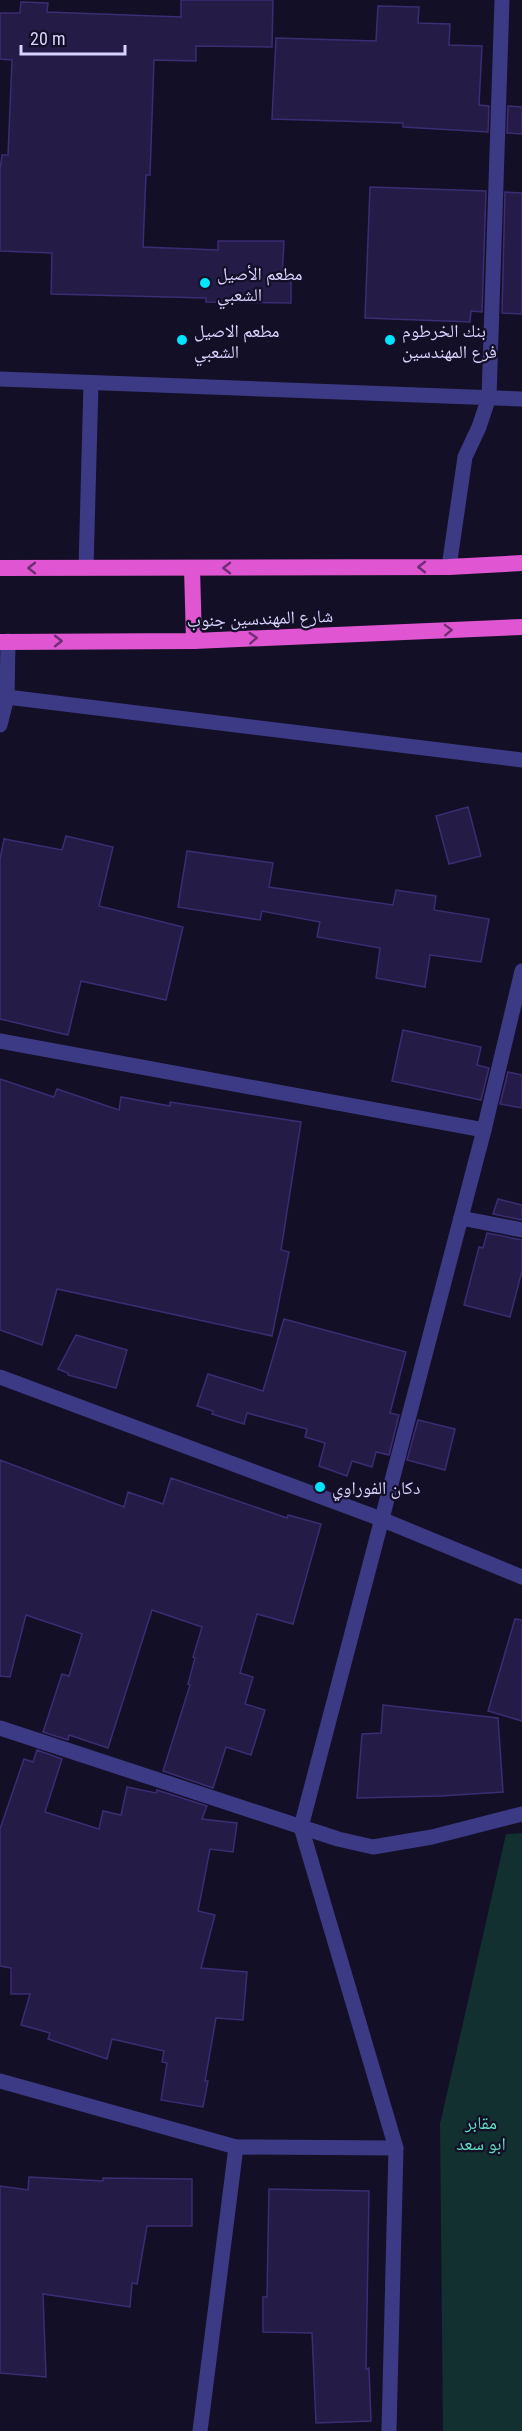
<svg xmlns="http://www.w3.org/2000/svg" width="522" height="2431" viewBox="0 0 522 2431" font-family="'Roboto Condensed','Noto Naskh Arabic',sans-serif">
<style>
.green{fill:#12302f}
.building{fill:#241b47;stroke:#3b2d73;stroke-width:1.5}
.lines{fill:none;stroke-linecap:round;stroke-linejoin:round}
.minor{stroke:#3d3a85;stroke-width:15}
.trunk{stroke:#e055d1;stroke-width:16}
.oneway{stroke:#6f2e73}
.poi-dot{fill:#00e5ff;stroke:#130f26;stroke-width:2}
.labels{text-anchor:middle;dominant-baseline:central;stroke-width:4.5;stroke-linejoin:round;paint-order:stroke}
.poi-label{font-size:18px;fill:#d9d4ff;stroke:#130f26;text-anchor:start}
.street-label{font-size:18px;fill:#d9d4ff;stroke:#130f26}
.park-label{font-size:18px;fill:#5fe0c0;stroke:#130f26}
</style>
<rect width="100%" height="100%" fill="#130f26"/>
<!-- green -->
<path class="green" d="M522,1833V2431H443L440,2124L506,1834Z"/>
<!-- building -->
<g class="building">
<path d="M181,0H273L272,47L196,46V61L154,60L150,175H146L143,247L218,250V241H284L282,276H291V303L206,302V298L51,294L52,253L0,251V170L2,155H8L12,60L0,59V13H20L21,2L48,3L47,12L181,17Z"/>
<path d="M378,6L419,7L418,23L450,24L449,45L482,46L479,105L489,106L488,132L403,127V123L272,119L276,38L376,41Z"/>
<path d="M508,106L522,107V134L507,133Z"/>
<path d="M370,187L486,191L482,312L471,311L470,322L365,318Z"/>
<path d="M505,192L522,193V314L502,313Z"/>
<path d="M468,807L481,856L449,864L436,816Z"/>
<path d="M66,836L113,847L99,906L183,927L166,1000L81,981L68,1035L0,1019V859L4,839L62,850Z"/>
<path d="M187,851L273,863L269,887L393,905L396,890L436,896L434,910L489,919L481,962L430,955L425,987L376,978L380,948L317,937L320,922L262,911L260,920L178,907Z"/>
<path d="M403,1030L481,1047L477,1065L489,1068L481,1100L392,1081Z"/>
<path d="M508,1072L522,1075V1108L500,1104Z"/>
<path d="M0,1079L54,1097L57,1089L119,1110L121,1097L170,1106V1102L301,1122L281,1250L289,1252L272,1336L57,1289L42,1345L0,1330Z"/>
<path d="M498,1199L522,1205V1220L493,1214Z"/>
<path d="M487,1233L522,1240V1271L510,1317L464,1305L479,1247L483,1248Z"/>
<path d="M284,1319L406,1352L390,1413L399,1415L389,1455L376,1452L372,1467L352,1461L347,1476L319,1466L325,1443L305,1437L307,1429L247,1413L244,1424L212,1414L213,1411L197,1406L208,1374L263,1391Z"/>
<path d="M76,1335L127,1350L116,1388L68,1375V1373L58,1369Z"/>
<path d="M418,1420L455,1429L445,1470L407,1460Z"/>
<path d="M0,1460L124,1507L128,1492L163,1504L171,1478L287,1518L288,1515L321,1524L293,1624L257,1614L240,1673L253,1677L245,1704L265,1710L251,1755L226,1747L213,1788L163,1771L190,1685L188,1684L195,1658L193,1657L202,1627L152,1610L108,1748L69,1735L68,1740L43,1732L62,1674L69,1676L82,1634L26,1615L10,1677L0,1676Z"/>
<path d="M515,1619L522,1620V1721L488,1711Z"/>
<path d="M383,1705L498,1718L503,1792L440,1796L357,1798L362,1734L381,1733Z"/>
<path d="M37,1750L62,1759L45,1812L99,1829L103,1811L121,1815L127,1787L156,1793L157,1790L207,1806L202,1819L237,1823L233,1852L210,1849L198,1911L215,1915L201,1968L247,1972L243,2020L216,2018L205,2081H208L203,2107L161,2100L167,2063L162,2062L164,2051L112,2039L107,2059L48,2039L50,2033L21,2025L30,1994H11V1968L0,1966V1829L24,1759L33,1762Z"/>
<path d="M29,2177L103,2181V2178L192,2179V2226H147L137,2284L132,2283L130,2307L43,2294L46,2377L0,2373V2186L28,2190Z"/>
<path d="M269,2189L369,2191L366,2369L369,2368L371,2421L316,2423L312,2333L263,2332V2297H267Z"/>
</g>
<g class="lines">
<!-- minor -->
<g class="minor">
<path d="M0,379L522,399"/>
<path d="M449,567L465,457L479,427L489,397L502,0"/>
<path d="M86,568L91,383"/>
<path d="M7,697L522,760"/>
<path d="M0,725L7,697L8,641"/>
<path d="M0,1041L484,1130"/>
<path d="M461,1218L522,1230"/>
<path d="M0,1377L381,1519L522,1577"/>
<path d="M0,1728L338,1839L373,1847L432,1837L522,1814"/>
<path d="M0,2081L236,2147L396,2148"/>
<path d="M200,2431L236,2147"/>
<path d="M389,2431L396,2148L301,1827L484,1130L522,971"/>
</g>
<!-- trunk -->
<g class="trunk">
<path d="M0,568L449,567L522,563"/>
<path d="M192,568L194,641"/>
<path d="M0,642L194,641L522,627"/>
</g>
</g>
<!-- one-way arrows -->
<defs><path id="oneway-chevron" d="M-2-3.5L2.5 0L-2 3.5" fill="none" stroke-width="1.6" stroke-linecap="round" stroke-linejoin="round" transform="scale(1.5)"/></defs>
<g class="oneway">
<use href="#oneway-chevron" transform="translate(422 567) rotate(180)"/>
<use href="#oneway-chevron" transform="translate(32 568) rotate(180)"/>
<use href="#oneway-chevron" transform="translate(227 568) rotate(180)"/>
<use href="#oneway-chevron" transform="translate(448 630) rotate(-2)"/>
<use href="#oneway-chevron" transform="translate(253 638) rotate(-3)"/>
<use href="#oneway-chevron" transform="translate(58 641)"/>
</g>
<!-- markers -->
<g class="poi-dot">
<circle cx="205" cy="283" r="6"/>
<circle cx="182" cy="340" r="6"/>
<circle cx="390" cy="340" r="6"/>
<circle cx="320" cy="1487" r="6"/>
</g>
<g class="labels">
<!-- poi labels -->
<g class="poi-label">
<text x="217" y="273">مطعم الأصيل<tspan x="217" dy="21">الشعبي</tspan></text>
<text x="194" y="330">مطعم الاصيل<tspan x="194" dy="21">الشعبي</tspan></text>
<text x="402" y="330">بنك الخرطوم<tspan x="402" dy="21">فرع المهندسين</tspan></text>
<text x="332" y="1487">دكان الفوراوي</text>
</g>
<!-- street labels -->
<g class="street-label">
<text transform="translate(260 618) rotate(-2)">شارع المهندسين جنوب</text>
</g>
<!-- park labels -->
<g class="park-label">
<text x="481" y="2122">مقابر<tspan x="481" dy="21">ابو سعد</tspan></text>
</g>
</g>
<!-- scale -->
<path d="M21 45v9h104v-9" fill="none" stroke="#d9d4ff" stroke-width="3"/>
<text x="30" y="45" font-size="18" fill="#d9d4ff" stroke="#130f26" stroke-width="4.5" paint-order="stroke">20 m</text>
</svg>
